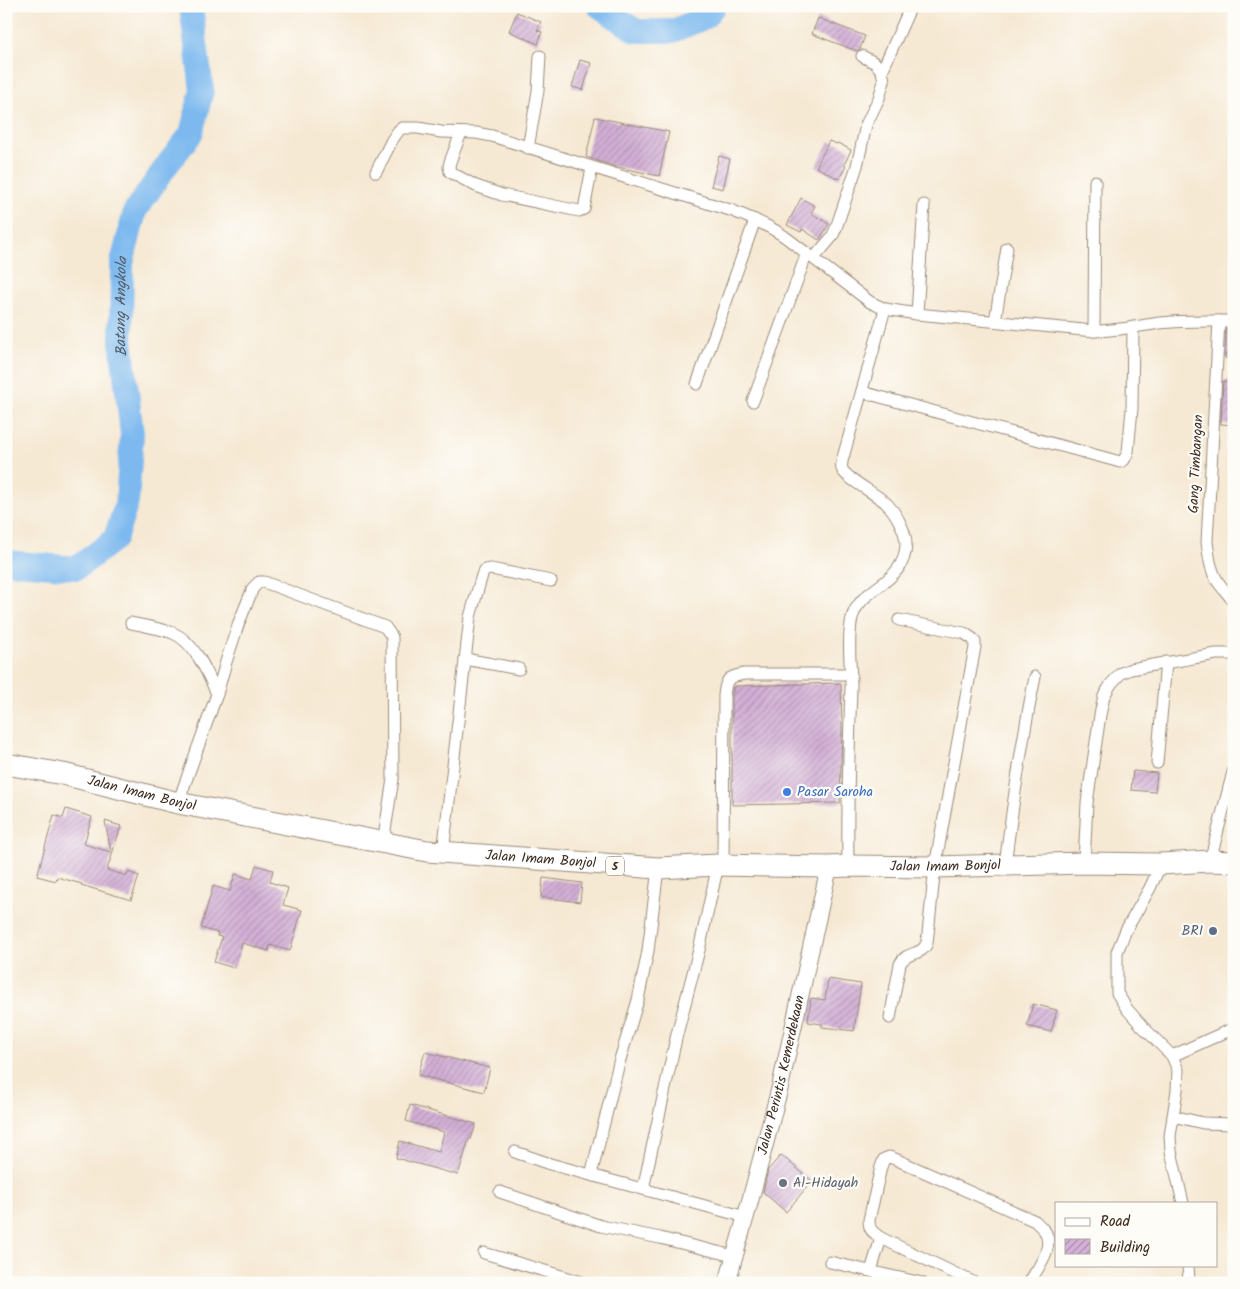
<svg xmlns="http://www.w3.org/2000/svg" width="1240" height="1289" viewBox="0 0 1240 1289" font-family="Kalam,sans-serif">
<style>
.lines{fill:none;stroke-linecap:round;stroke-linejoin:round}
.river{stroke:#7db9ef;stroke-width:24}
.building{fill:url(#building-hatch)}
.street-casing{stroke:#988a79;stroke-width:13}
.secondary-casing{stroke:#988a79;stroke-width:18}
.highway-casing{stroke:#988a79;stroke-width:23}
.street{stroke:#fff;stroke-width:11}
.secondary{stroke:#fff;stroke-width:16}
.highway{stroke:#fff;stroke-width:21}
.shop-dot{fill:#3f7fe0;stroke:#fdfcf7;stroke-width:2}
.service-dot{fill:#5c6f8a;stroke:#fdfcf7;stroke-width:2}
.worship-dot{fill:#6b7280;stroke:#fdfcf7;stroke-width:2}
.labels{text-anchor:middle;dominant-baseline:central;stroke-width:4.5;stroke-linejoin:round;paint-order:stroke}
.shield{fill:#fdfcf7;stroke:#75695f;stroke-width:1}
.shield-label{font-size:12px;font-weight:bold;fill:#3b2a1e}
.street-label{font-size:14px;fill:#3b2a1e;stroke:#fdfcf7}
.shop-label{font-size:14px;fill:#366cbe;stroke:#fdfcf7;text-anchor:start}
.service-label{font-size:14px;fill:#4e5e75;stroke:#fdfcf7;text-anchor:end}
.worship-label{font-size:14px;fill:#5b616d;stroke:#fdfcf7;text-anchor:start}
.water-label{font-size:15px;font-style:italic;fill:#525c67;stroke:#fdfcf7}
</style>
<defs>
<pattern id="building-hatch" width="6" height="6" patternUnits="userSpaceOnUse" patternTransform="scale(1.25)"><rect width="6" height="6" fill="#d3b0d7"/><path d="M-1 1l2-2M0 6l6-6M5 7l2-2" fill="none" stroke="#ac8fae"/></pattern>
</defs>
<rect width="100%" height="100%" fill="#fdfcf7"/>
<filter id="ink" filterUnits="userSpaceOnUse"><feTurbulence type="fractalNoise" baseFrequency=".02" numOctaves="2"/><feDisplacementMap in="SourceGraphic" scale="10" xChannelSelector="R" yChannelSelector="G"/><feConvolveMatrix kernelMatrix="1 2 1 2 8 2 1 2 1" color-interpolation-filters="sRGB"/></filter>
<filter id="wash" filterUnits="userSpaceOnUse"><feTurbulence type="fractalNoise" baseFrequency=".0096" numOctaves="4" result="noise"/><feDisplacementMap in="SourceGraphic" scale="20" xChannelSelector="R" yChannelSelector="G"/><feGaussianBlur stdDeviation="1.12" result="paint"/><feColorMatrix in="noise" values="0 0 0 0 0 0 0 0 0 0 0 0 0 0 0 0 0 1.4 0 .05"/><feComposite in="paint" operator="in"/></filter>
<g filter="url(#wash)">
<rect width="100%" height="100%" fill="#f6e9d4"/>
<g class="lines">
<!-- river -->
<g class="river">
<path d="M599,6L636,31H673L704,18L714,6"/>
<path id="s1" d="M6,562L77,568L115,539L127,502L132,434L121,341L122,263L135,211L167,165L191,134L202,90L191,6"/>
</g>
</g>
<g id="blocks">
<!-- building -->
<g class="building">
<path d="M517,12L541,22L537,30L542,32L538,44L509,31Z"/>
<path d="M818,18L865,36L860,49L857,51L812,34Z"/>
<path d="M580,60L591,63L583,90L572,87Z"/>
<path d="M595,117L669,132L659,176L613,166L586,157Z"/>
<path d="M829,141L837,144L838,143L851,150L844,165L846,166L839,179L816,167Z"/>
<path d="M719,156L730,159L723,189L711,186Z"/>
<path d="M801,198L815,206L811,213L829,224L819,240L802,229L801,232L787,225Z"/>
<path d="M1226,328H1234V359L1225,358Z"/>
<path d="M1223,381L1234,382V425L1221,424Z"/>
<path d="M841,683L842,730L840,803L732,805V696L734,686Z"/>
<path d="M1133,771L1157,773L1155,792L1131,790Z"/>
<path d="M66,809L92,817L84,844L111,852L105,821L121,826L107,870L127,876L128,872L139,876L131,900L81,885L82,884L57,877L56,881L37,876L54,815L63,818Z"/>
<path d="M256,865L273,870L270,882L288,888L283,905L302,910L290,951L270,945L269,951L242,943L234,968L214,962L222,937L217,936L218,933L201,928L213,886L230,891L235,874L252,879Z"/>
<path d="M543,878L582,883L580,902L541,897Z"/>
<path d="M828,979L861,984L854,1031L822,1027V1024L808,1022L811,998L825,1000Z"/>
<path d="M1033,1004L1057,1010L1051,1032L1027,1026Z"/>
<path d="M425,1052L490,1068L484,1092L418,1075Z"/>
<path d="M410,1105L476,1124L471,1139H469L458,1175L396,1158L400,1141L439,1152L444,1132L406,1121Z"/>
<path d="M781,1155L812,1181L786,1212L763,1192L768,1170Z"/>
</g>
</g>
</g>
<g filter="url(#ink)">
<use href="#blocks" fill-opacity="0" stroke="#988a79" stroke-width="1"/>
<g class="lines">
<!-- street casing -->
<g class="street-casing">
<g id="street">
<path d="M882,71L911,6"/>
<path d="M461,133L450,162L449,167L450,172L476,186L502,195L579,211L584,209L585,204L592,168"/>
<path d="M528,148L538,91L540,56"/>
<path d="M376,172L392,140L399,130L402,128H418L441,132L476,133L492,136L733,211C752,219 771,226 788,239L870,302L885,309L917,314L1094,331C1117,331 1138,326 1160,323C1184,320 1209,321 1234,321"/>
<path d="M814,258L832,237L836,228L857,166L866,125L879,98L884,81L882,71L875,63L862,56"/>
<path d="M917,314L924,205"/>
<path d="M995,321L1007,248"/>
<path d="M1219,321L1207,542C1209,556 1210,570 1218,582C1223,589 1229,595 1234,602"/>
<path d="M1094,331L1095,181"/>
<path d="M697,384L755,220"/>
<path d="M862,392L1113,460L1120,462L1124,460L1128,452L1132,409L1133,327"/>
<path d="M753,401L807,253"/>
<path d="M131,623C144,626 160,628 173,633C195,642 208,674 217,694"/>
<path d="M465,659L519,669"/>
<path d="M1157,763L1166,662"/>
<path d="M178,803L217,694L226,662L238,625L253,588L259,582H264L385,627L392,637L393,779L383,843"/>
<path d="M443,853L470,617L482,575L485,570L491,569L551,581"/>
<path d="M1210,861L1234,768"/>
<path d="M1084,863L1087,803L1100,715L1104,696L1111,684L1121,673L1131,669L1216,654H1234"/>
<path d="M1161,864L1150,888L1126,930L1117,952V993L1127,1009L1142,1026L1172,1056L1178,1070L1177,1090L1170,1136L1171,1151L1183,1203"/>
<path d="M723,865L724,696C726,679 727,677 744,674H851"/>
<path d="M1005,865C1013,802 1022,740 1035,677"/>
<path d="M848,866C847,806 849,746 851,687C851,665 847,640 852,618C861,585 905,585 906,544C906,531 896,513 887,504C877,494 846,479 842,469C841,466 842,464 842,461L885,309"/>
<path d="M890,1018L900,964C907,950 921,957 927,943L935,867L975,647V642L973,639L964,633L899,620"/>
<path d="M1172,1056L1232,1029"/>
<path d="M1173,1116L1203,1123L1234,1124"/>
<path d="M515,1152L550,1164L746,1217"/>
<path d="M591,1175L619,1063L638,1000L648,951L658,868"/>
<path d="M643,1189L677,1034L699,950L718,865"/>
<path d="M500,1192L601,1226L660,1238L734,1256"/>
<path d="M484,1253L585,1283"/>
<path d="M830,1262L922,1283"/>
<path d="M1188,1265L1189,1283"/>
<path d="M871,1271L881,1238"/>
<path d="M975,1283L881,1238C873,1232 869,1231 869,1220L881,1167L884,1159L889,1157L895,1159L1035,1221C1038,1224 1041,1227 1044,1230C1056,1246 1037,1269 1029,1283"/>
</g>
</g>
<!-- secondary casing -->
<g class="secondary-casing">
<g id="secondary">
<path id="s2" d="M727,1283L749,1205L780,1087L829,867"/>
</g>
</g>
<!-- highway casing -->
<g class="highway-casing">
<g id="highway">
<path id="s3" d="M6,764L63,774L178,803L427,851L658,868L718,865L829,867L848,866L935,867L1084,863L1161,864L1210,861L1234,862"/>
</g>
</g>
<!-- street -->
<use href="#street" class="street"/>
<!-- secondary -->
<use href="#secondary" class="secondary"/>
<!-- highway -->
<use href="#highway" class="highway"/>
</g>
</g>
<!-- markers -->
<circle class="shop-dot" cx="787" cy="792" r="5"/>
<circle class="service-dot" cx="1213" cy="931" r="5"/>
<circle class="worship-dot" cx="783" cy="1183" r="5"/>
<g class="labels">
<!-- shield labels -->
<rect class="shield" x="606" y="856.5" width="18" height="19" rx="4"/>
<g class="shield-label">
<text x="615" y="866">5</text>
</g>
<!-- street labels -->
<g class="street-label">
<text transform="translate(1196 464) rotate(-87)">Gang Timbangan</text>
<text stroke="none"><textPath href="#s3" startOffset="139">Jalan Imam Bonjol</textPath></text>
<text stroke="none"><textPath href="#s3" startOffset="544">Jalan Imam Bonjol</textPath></text>
<text stroke="none"><textPath href="#s3" startOffset="949">Jalan Imam Bonjol</textPath></text>
<text stroke="none"><textPath href="#s2" startOffset="215">Jalan Perintis Kemerdekaan</textPath></text>
</g>
<!-- shop labels -->
<g class="shop-label">
<text x="797" y="792">Pasar Saroha</text>
</g>
<!-- service labels -->
<g class="service-label">
<text x="1203" y="931">BRI</text>
</g>
<!-- worship labels -->
<g class="worship-label">
<text x="793" y="1183">Al-Hidayah</text>
</g>
<!-- water labels -->
<g class="water-label">
<text stroke="none"><textPath href="#s1" startOffset="354">Batang Angkola</textPath></text>
</g>
</g>
<!-- margin -->
<rect width="1240" height="1289" fill="none" stroke="#fdfcf7" stroke-width="25"/>
<!-- legend -->
<rect x="1055" y="1202" width="162" height="65" fill="#fdfcf7" stroke="#afa8a0"/>
<rect x="1065" y="1218" width="25" height="8" fill="#ffffff" stroke="#afa8a0"/>
<text x="1100" y="1226" font-size="15" fill="#3b2a1e">Road</text>
<rect x="1065" y="1239" width="25" height="15" fill="url(#building-hatch)" stroke="#afa8a0"/>
<text x="1100" y="1252" font-size="15" fill="#3b2a1e">Building</text>
</svg>
